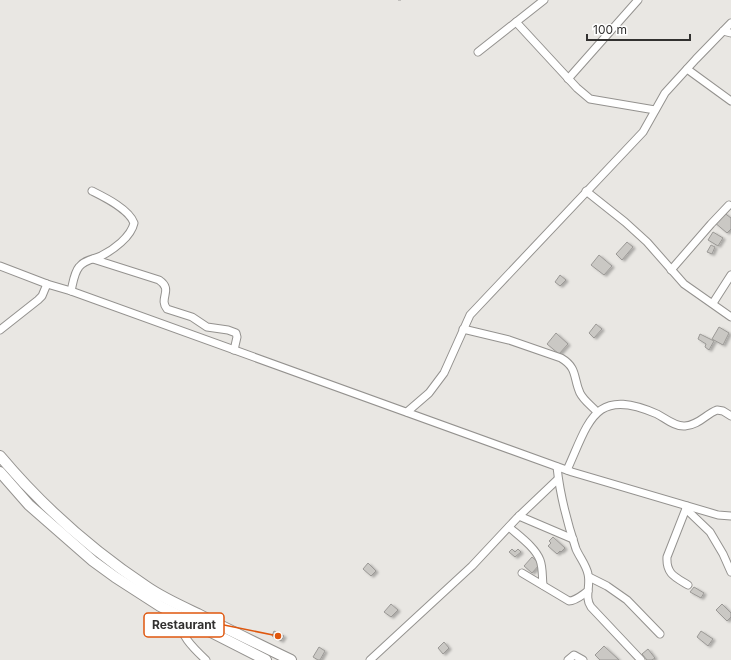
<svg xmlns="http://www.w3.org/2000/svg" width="731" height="660" viewBox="0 0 731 660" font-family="Inter,sans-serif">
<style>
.building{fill:#cac8c4;stroke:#9b9996;filter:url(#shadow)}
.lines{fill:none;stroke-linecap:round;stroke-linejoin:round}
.minor-casing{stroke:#94928f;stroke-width:9}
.highway-casing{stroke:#94928f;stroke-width:12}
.path{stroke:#9b9a97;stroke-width:1;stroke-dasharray:4 2;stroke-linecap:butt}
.minor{stroke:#fff;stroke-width:7}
.highway{stroke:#fff;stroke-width:10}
.leader{fill:none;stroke:#df570e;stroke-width:1.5}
.callout-dot{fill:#df570e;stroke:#fff;stroke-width:1.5}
.callout{fill:#fff;stroke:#df570e;stroke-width:1.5}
.callout-label{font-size:12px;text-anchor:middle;font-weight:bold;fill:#323130}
</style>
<defs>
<filter id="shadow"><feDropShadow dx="2.5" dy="1.5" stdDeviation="1" flood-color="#0004"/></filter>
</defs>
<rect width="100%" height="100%" fill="#e9e7e3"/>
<!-- building -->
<g class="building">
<path d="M723,212L731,218V229L727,233L714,222Z"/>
<path d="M713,232L723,238L718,246L708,240Z"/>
<path d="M627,242L633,247L622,260L616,254Z"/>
<path d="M711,245L715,247L712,254L707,252Z"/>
<path d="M599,255L612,266L604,275L591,265Z"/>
<path d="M560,275L566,280L560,286L555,282Z"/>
<path d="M596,324L602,329L594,338L589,333Z"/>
<path d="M719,327L729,333L723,345L712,339Z"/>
<path d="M556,333L568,344L559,354L547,344Z"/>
<path d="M700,334L714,341L709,350L705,347L706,344L698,339Z"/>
<path d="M553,537L565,548L561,552L560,551L557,554L548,546L551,543L549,541Z"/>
<path d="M512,549L515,552L518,549L521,552L515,557L509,552Z"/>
<path d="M532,557L540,564L532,573L524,566Z"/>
<path d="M368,563L376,571L371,576L363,569Z"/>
<path d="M694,587L704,593L701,598L690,592Z"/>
<path d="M391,604L398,610L391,617L384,612Z"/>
<path d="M722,604L731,613V617L727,621L716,610Z"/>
<path d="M274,631L284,636L281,641L272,636Z"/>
<path d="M701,631L713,639L708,646L697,637Z"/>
<path d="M444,642L449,648L443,654L438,648Z"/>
<path d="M604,646L619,660H600L595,655Z"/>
<path d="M319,647L325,651L320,660H318L313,657Z"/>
<path d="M648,649L655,658L652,660H647L642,654Z"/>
</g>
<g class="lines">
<!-- minor casing -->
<g class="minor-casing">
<g id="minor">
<path d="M516,22L577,88L590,99L655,110"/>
<path d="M723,31L731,33"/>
<path d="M478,52L544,0"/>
<path d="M687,69L731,101"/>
<path d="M568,79L638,0"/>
<path d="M586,191L625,222L647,242L684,284L731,317"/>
<path d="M93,259L159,280C174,290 158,298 167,309L192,317L207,327L228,330L236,333L237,337L234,350"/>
<path d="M0,266L47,284L71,291L572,472L718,515L731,516"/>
<path d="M671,270L711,224L729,205"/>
<path d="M71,291C73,283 74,273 79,267C84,260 94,259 101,256C113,250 131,237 134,223C129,209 104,197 92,191"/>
<path d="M713,303L731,275"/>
<path d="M463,329L509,340L561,358C578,368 573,378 580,393C584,401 592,406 597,412"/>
<path d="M0,330L38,300L42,296L47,284"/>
<path d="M407,412L429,393L444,373L470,315L643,132L665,93L696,59L731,23"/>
<path d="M557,467C560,495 567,522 576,549C580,558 586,565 588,574C591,586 584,597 591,607L641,660"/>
<path d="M567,470C589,422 594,386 657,414C665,418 675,427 685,426C699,425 706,414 717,410L723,411L731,416"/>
<path d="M687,506L667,557C666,574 675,577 688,585"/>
<path d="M686,509L710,532L723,554L731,572"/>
<path d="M519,516L573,539"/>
<path d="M509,527C519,536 535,547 540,560C543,568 542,577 543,585"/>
<path d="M522,573L569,601C576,601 582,595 588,591"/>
<path d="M589,577L607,586L627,600L660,634"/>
<path d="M177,615C180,635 192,647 206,660"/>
<path d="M370,660L472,566L517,518L558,479"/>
<path d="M568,660L574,655L583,660"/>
</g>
</g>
<!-- highway casing -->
<g class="highway-casing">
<g id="highway">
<path d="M0,456C42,506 93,551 147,587C163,598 181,606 198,614C229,630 260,645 291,660"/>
<path d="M0,472L29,505L93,561L115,577L160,606L266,660"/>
</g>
</g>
<!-- path -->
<path class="path" d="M398,0H401"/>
<!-- minor -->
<use href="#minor" class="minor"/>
<!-- highway -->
<use href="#highway" class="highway"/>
</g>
<!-- callouts -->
<path class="leader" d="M278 636L224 625"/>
<circle class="callout-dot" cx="278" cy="636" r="4"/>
<rect class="callout" x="144" y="613" width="80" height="24" rx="4"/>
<g class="callout-label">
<text x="184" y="629">Restaurant</text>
</g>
<!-- scale -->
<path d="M587 34v6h103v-6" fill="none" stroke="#323130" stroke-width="2"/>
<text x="593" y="34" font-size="12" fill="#323130" stroke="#ffffff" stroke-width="3" paint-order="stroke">100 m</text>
</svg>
